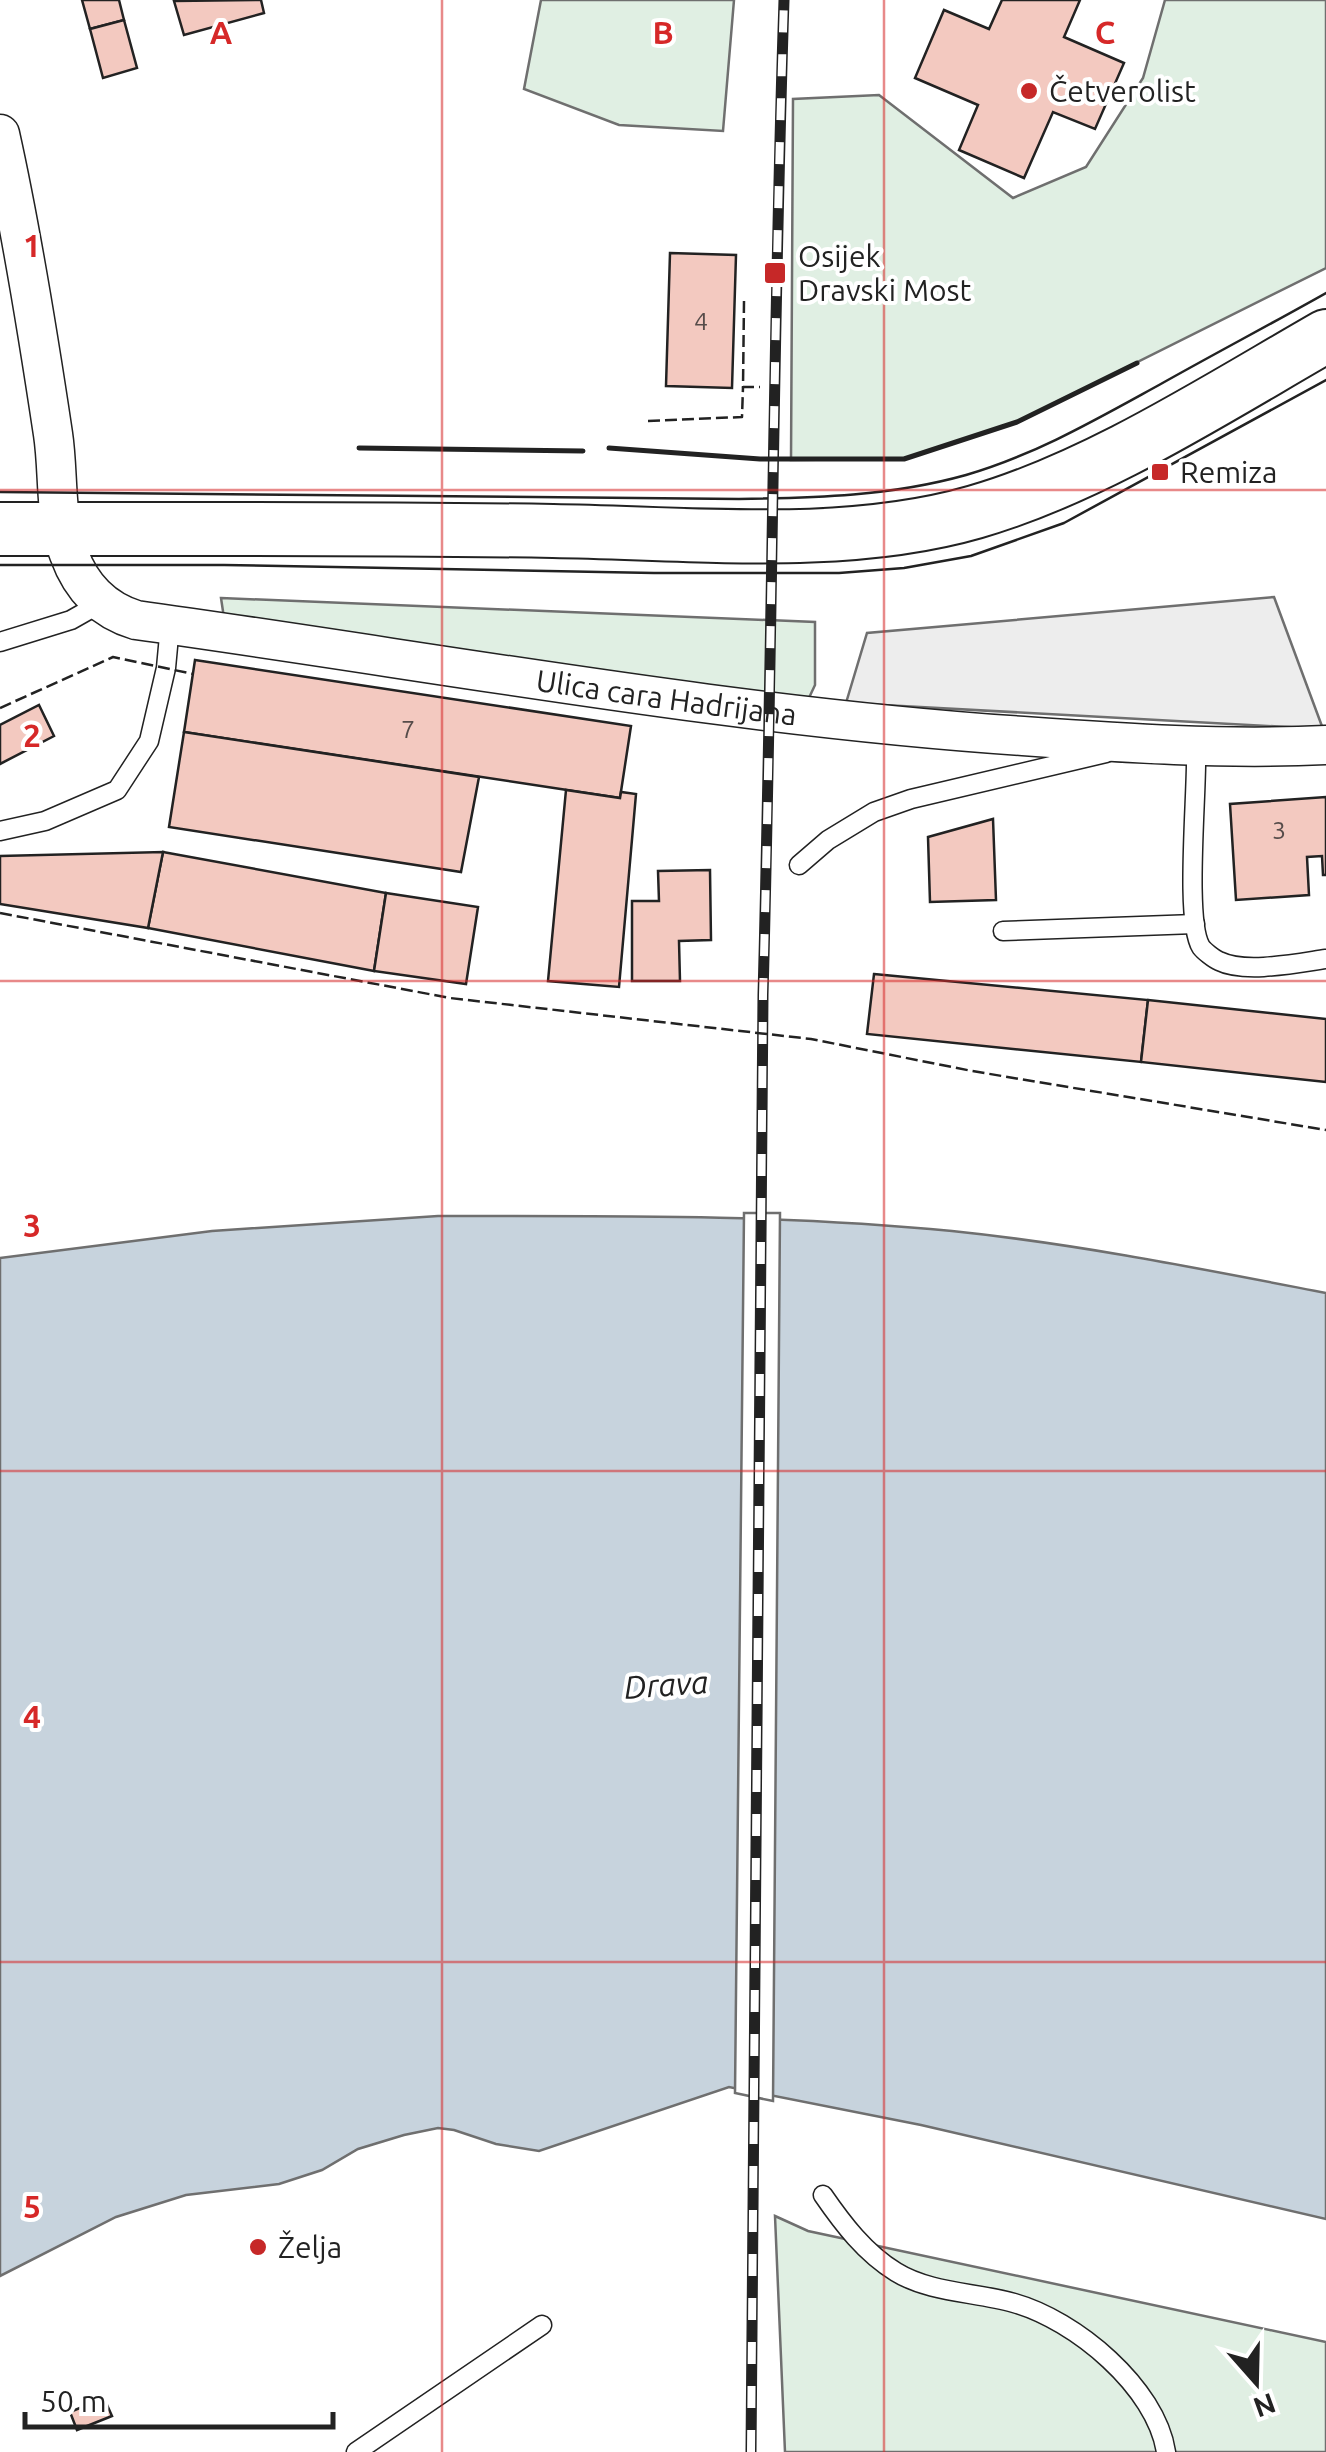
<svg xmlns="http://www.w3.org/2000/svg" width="1326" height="2452" viewBox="0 0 1326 2452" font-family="Ubuntu,sans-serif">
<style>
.green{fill:#e0efe3;stroke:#6f6f6f;stroke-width:2.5}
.parking{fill:#ededed;stroke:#6f6f6f;stroke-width:2.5}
.water{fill:#c7d3dd;stroke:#6f6f6f;stroke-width:2.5}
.pier{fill:#fff;stroke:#6f6f6f;stroke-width:2.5}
.building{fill:#f3c9c0;stroke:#222;stroke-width:2.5}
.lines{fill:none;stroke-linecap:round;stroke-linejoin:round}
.service-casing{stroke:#222;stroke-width:21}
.minor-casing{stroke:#222;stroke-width:41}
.secondary-casing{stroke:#222;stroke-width:56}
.service{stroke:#fff;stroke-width:18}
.minor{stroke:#fff;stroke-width:38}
.secondary{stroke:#fff;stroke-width:52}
.tram{stroke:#222;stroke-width:2.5}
.rail-casing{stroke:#222;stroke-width:11}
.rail{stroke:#fff;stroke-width:8;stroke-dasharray:22;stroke-linecap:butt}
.fence{stroke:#222;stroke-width:2.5;stroke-dasharray:12 5;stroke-linecap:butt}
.wall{stroke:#222;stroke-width:5}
.grid{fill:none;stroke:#d62828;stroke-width:2.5;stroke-opacity:0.55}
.poi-dot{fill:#c62828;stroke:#fff;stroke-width:4}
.labels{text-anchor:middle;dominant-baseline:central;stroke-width:8;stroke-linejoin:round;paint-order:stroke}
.number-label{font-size:25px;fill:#564c4a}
.poi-label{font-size:30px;fill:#222;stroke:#fff;text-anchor:start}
.street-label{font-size:30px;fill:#222;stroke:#fff}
.water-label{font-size:32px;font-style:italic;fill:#222;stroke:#fff}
.grid-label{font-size:32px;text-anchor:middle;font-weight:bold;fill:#d62828;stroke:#fff;stroke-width:8;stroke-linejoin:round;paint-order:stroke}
</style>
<rect width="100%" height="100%" fill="#fff"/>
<!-- green -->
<g class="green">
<path d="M541,0H734L723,131L619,125L524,89Z"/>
<path d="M1165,0H1326V268L1017,422L904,459L791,460L793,99L879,95L1013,198L1086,167L1143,78Z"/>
<path d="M221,598L815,622V685L808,700L224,618Z"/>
<path d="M775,2216L808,2231L1326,2342V2452H785Z"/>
</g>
<!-- parking -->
<path class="parking" d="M1274,597L1323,729L846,703L867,633Z"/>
<!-- water -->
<path class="water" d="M438,1216C609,1216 781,1214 952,1231C1078,1244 1202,1269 1326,1293V2219L921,2125L729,2087L539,2151L496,2144L454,2130L438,2128L404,2135L358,2149L322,2170L279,2184L186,2195L116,2217L0,2276V1258L212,1231Z"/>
<!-- pier -->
<path class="pier" d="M744,1213H780L773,2101L735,2093Z"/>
<!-- building -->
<g class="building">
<path d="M82,0H119L124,20L90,29Z"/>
<path d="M261,0L264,13L184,35L174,1Z"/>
<path d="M1002,0H1080L1064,37L1124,63L1095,129L1053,112L1024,178L959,150L978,105L915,78L944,10L989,29Z"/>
<path d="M124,20L137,68L103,78L90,29Z"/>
<path d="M670,253L736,255L732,388L666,386Z"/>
<path d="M195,660L631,726L620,798L184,732Z"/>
<path d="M39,705L54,736L0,764V725Z"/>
<path d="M184,732L479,777L461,872L169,827Z"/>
<path d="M566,790L620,798L621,792L636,794L619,987L548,981Z"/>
<path d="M1326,797V875H1323L1322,856L1307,857L1309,895L1236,900L1230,804Z"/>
<path d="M993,819L996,900L930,902L928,837Z"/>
<path d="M163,852L386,893L374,971L148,928Z"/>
<path d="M163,852L148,928L0,904V856Z"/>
<path d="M710,870L711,940L679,941L680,981H632V901H659L658,871Z"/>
<path d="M386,893L478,907L466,984L374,971Z"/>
<path d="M874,974L1148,1000L1141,1062L867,1034Z"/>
<path d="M1148,1000L1326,1019V1082L1141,1062Z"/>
<path d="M104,2398L112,2416L77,2430L70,2412Z"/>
</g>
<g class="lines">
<!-- service casing -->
<g class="service-casing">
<g id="service">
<path d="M0,642L71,620L101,603"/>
<path d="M1196,747C1198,786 1184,920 1201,947C1204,951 1214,959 1219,961C1245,974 1298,963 1326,959"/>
<path d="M0,831L45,821L117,790L149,741L166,668L170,625"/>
<path d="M799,865L828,840L874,812L911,799L1106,753"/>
<path d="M1003,931L1195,924"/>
<path d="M823,2195C843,2224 865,2253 896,2272C930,2293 976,2292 1014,2303C1075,2320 1156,2387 1166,2452"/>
<path d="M356,2452L542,2325"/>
</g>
</g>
<!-- minor casing -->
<g class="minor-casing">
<g id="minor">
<path id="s1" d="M0,134C22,233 38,334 53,434C59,473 54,517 69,554C81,587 103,610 136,620C432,661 726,716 1023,736C1124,743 1225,750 1326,745"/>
</g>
</g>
<!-- secondary casing -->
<g class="secondary-casing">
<path id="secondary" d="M0,529C184,529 369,528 553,531C688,533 844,550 975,512C1096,477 1216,399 1326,336"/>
</g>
<!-- service -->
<use href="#service" class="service"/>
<!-- minor -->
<use href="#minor" class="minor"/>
<!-- secondary -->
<use href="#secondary" class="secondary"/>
<!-- tram -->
<g class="tram">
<path d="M0,492L739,499C816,498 891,496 966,475C1035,455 1097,419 1159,385C1214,354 1271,324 1326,293"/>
<path d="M0,565H224L654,573H839L904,568L971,556L1064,523L1326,380"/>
</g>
<!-- rail casing -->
<g class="rail-casing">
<path id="rail" d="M751,2452L763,995C772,664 773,332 784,0"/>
</g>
<!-- rail -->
<use href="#rail" class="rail"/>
<!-- fence -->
<g class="fence">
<path d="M744,301L743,387H760"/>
<path d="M648,421L742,417L743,387"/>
<path d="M0,708L113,657L193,674"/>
<path d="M0,913L450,998L811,1039L972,1071L1326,1130"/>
</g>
<!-- wall -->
<g class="wall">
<path d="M359,448L583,451"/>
<path d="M609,448L760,459H904L1017,422L1137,363"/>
</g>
</g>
<!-- grid -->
<path class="grid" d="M442,0V2452M884,0V2452M0,490H1326M0,981H1326M0,1471H1326M0,1962H1326"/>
<!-- markers -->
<g class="poi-dot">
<circle cx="1029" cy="91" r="10"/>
<rect x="763" y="261" width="24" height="24" rx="5"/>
<rect x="1150" y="462" width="20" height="20" rx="5"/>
<circle cx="258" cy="2247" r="10"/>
</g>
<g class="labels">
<!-- number labels -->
<g class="number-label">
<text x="701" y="321">4</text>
<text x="408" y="729">7</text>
<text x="1279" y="830">3</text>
</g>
<!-- poi labels -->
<g class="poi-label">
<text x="1049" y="91">Četverolist</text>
<text x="798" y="256">Osijek<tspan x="798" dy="34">Dravski Most</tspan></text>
<text x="1180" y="472">Remiza</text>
<text x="278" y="2247">Želja</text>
</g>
<!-- street labels -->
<g class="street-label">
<text stroke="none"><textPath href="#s1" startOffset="1060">Ulica cara Hadrijana</textPath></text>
</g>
<!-- water labels -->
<g class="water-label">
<text transform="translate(666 1684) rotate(-4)">Drava</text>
</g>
</g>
<g class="grid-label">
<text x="221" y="44">A</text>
<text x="663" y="44">B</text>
<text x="1105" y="44">C</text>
<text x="32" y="257">1</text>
<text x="32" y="747">2</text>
<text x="32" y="1237">3</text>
<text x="32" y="1728">4</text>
<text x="32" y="2218">5</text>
</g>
<!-- north arrow -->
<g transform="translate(1256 2382) rotate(160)" stroke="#ffffff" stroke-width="8" paint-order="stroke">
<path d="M0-8L18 38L0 25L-18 38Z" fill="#222222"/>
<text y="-15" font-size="28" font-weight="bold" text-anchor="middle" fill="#222222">N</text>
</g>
<!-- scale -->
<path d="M25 2412v15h308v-15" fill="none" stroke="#222222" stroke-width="5"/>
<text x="40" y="2412" font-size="30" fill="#222222" stroke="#ffffff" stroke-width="8" paint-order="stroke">50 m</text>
</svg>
